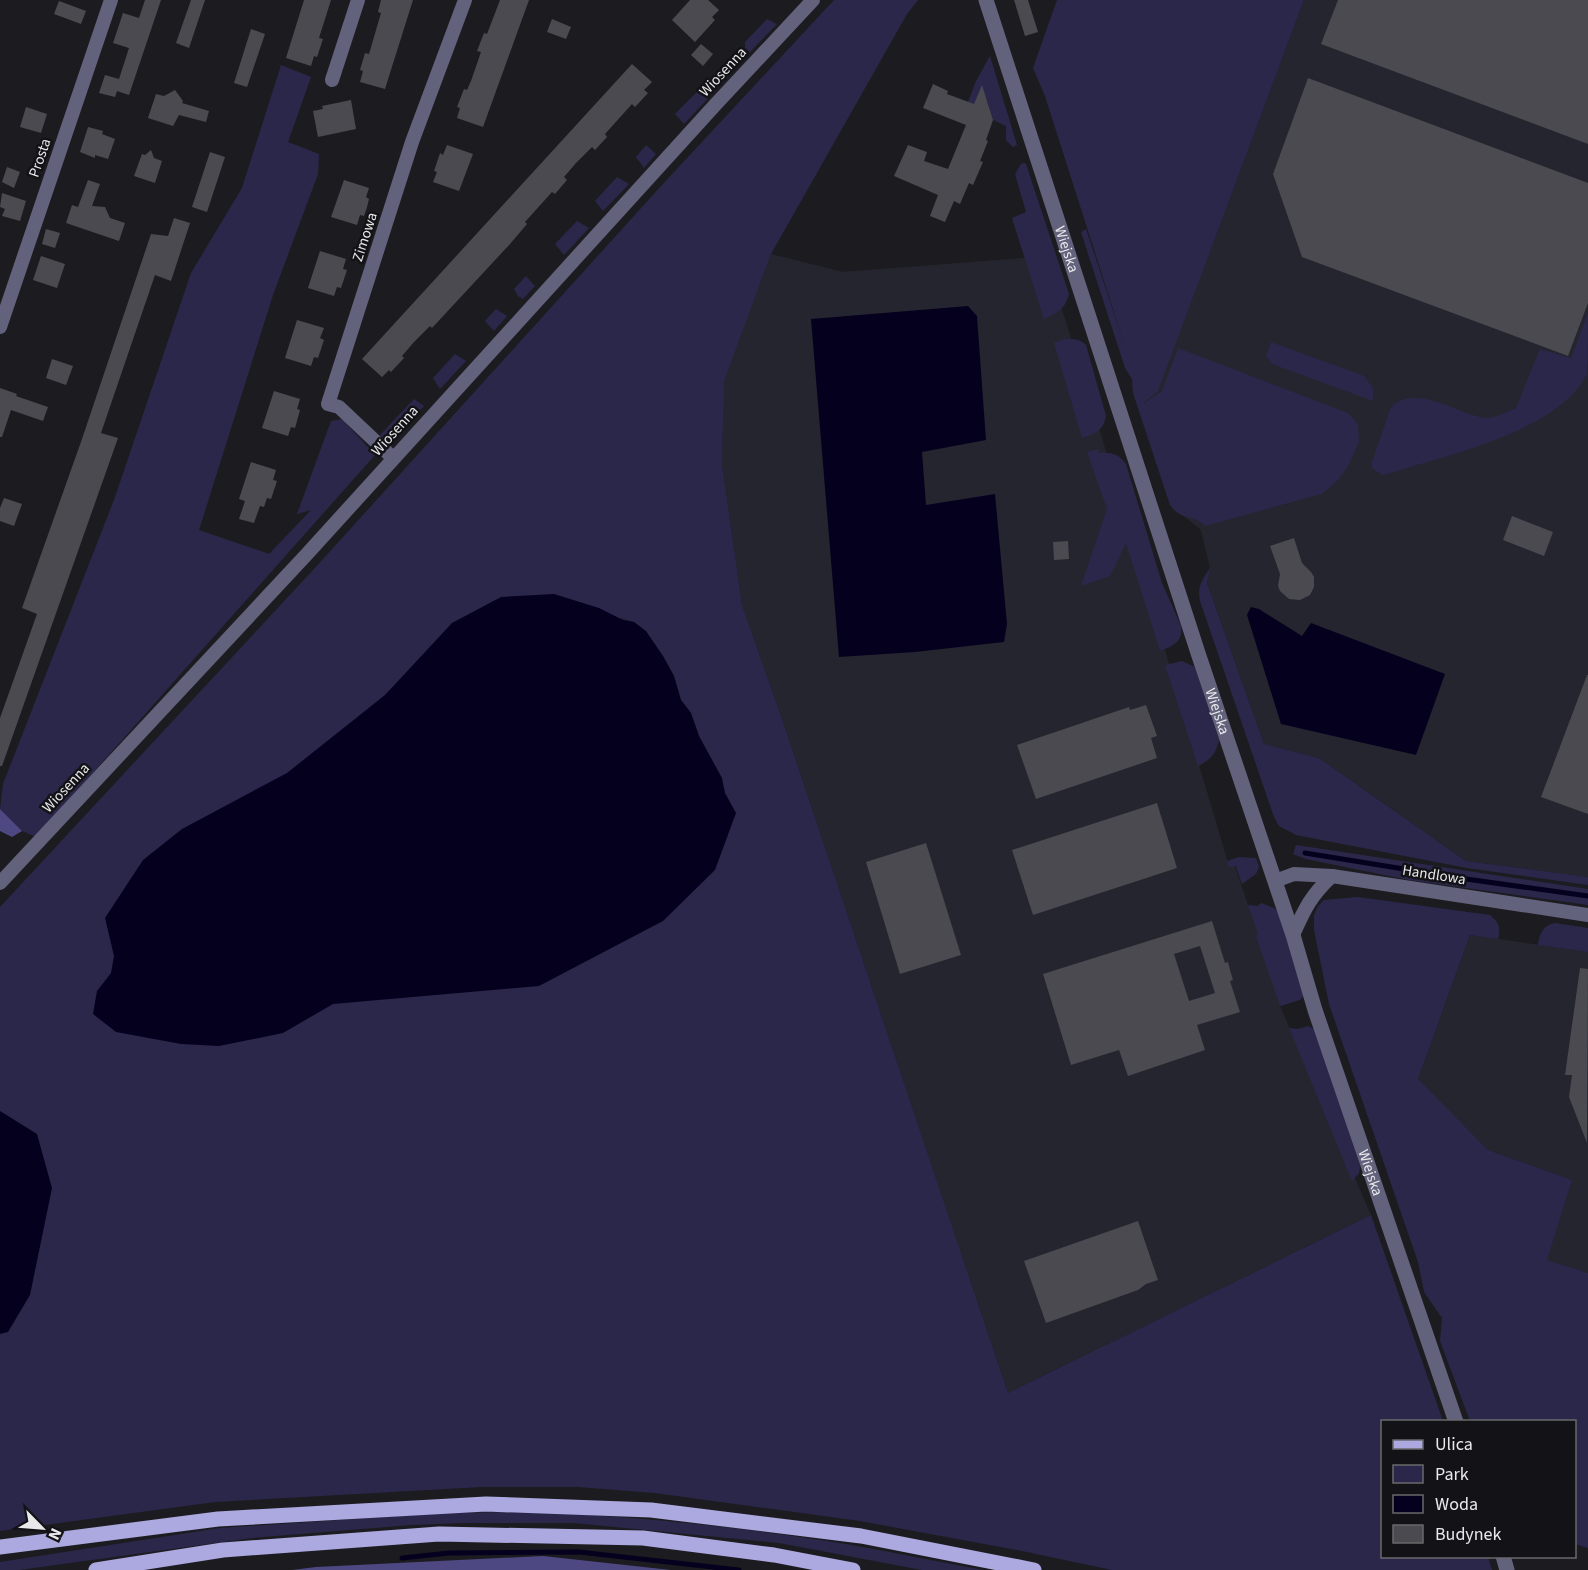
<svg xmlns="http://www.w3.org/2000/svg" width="1588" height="1570" viewBox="0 0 1588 1570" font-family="'Source Sans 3',sans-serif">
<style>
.built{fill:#25252f}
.green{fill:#2b274b;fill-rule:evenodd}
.forest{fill:#4e4882}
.water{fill:#06001f}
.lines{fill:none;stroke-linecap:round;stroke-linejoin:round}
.stream{stroke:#06001f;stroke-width:5}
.building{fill:#4a4a50;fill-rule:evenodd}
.minor{stroke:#63627d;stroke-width:14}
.tertiary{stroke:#63627d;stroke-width:15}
.primary{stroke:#aca8e0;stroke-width:15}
.labels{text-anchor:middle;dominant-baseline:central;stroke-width:5;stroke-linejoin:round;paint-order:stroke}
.street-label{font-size:15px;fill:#e9e9ec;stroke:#131317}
</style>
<rect width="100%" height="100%" fill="#1c1c20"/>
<!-- built -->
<g class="built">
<path d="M1304,0H1588V877L1466,861L1319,758L1264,744L1207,583L1210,568L1201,530L1179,512L1144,404L1158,390Z"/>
<path d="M1043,249L1097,421L1229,866H1235L1248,905L1269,908L1299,1000L1280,1006L1371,1215L1008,1393L782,719L742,605L722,464L723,381L771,254L843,272L1023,258Z"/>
<path d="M1470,935L1588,952V1273L1546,1260L1572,1180L1488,1150L1435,1099L1418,1079Z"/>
</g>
<!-- green -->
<g class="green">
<path d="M834,0H918L907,14L771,254L724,381L722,464L742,605L782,719L1008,1393L1371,1215L1443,1421L1382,1422V1556L1488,1557L1492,1570H1112L1027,1552L860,1521L655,1493L578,1487H481L215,1502L0,1531V907L314,569L662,185ZM620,618L634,622L663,656L674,676L681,700L691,713L699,736Z"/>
<path d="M1057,0H1304L1158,391L1143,404L1162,391L1178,348L1348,413L1358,424L1359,442L1348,466L1338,480L1329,488L1321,494L1205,526C1194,514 1182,522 1170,505L1133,393L1132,379L1125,368L1081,232L1086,229L1127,353L1045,96L1033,68Z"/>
<path d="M767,19L777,24L750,52L745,48V42Z"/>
<path d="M990,56L1017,145L1013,147L1006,140V126L993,120L986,97L978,95L972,110L966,107L976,81Z"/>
<path d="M729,60L737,67L684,124L675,114Z"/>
<path d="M281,65L311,77L288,142L319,154L318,174L273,295L199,530L269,554L311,510L297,514L331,421L342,419L375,455L36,837L22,831L0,809L3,784L114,500L191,273L242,188Z"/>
<path d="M646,145L656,154L644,168L636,157Z"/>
<path d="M1024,163L1026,164L1069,294C1065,309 1058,313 1044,319L1012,218L1026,212L1015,174L1021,164Z"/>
<path d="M617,177L629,184L603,211L595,201Z"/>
<path d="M577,221L589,228L564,255L555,244Z"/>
<path d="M526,276L535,286L523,299L518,296L514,289Z"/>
<path d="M496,309L507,316L494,331L485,321Z"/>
<path d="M1588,313C1588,326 1588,363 1587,373C1562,431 1443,456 1387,474L1382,475L1372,468V462L1391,407C1417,383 1457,414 1485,418C1494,419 1508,411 1516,408L1540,349L1571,358Z"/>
<path d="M1064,339C1073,339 1079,338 1086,345L1106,416C1103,431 1096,433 1082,438L1054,343Z"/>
<path d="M1271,342L1364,376L1373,388V401L1272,364L1266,356Z"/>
<path d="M455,354L466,361L440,389L433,378Z"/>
<path d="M414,399L424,406L389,444L380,435Z"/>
<path d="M1098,449L1099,453C1111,452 1119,454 1126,464L1162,583L1181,626C1183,641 1174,646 1160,651L1126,543L1110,576L1081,586L1107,509L1087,452Z"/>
<path d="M1210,568L1207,583L1264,744L1319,758L1466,861L1588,877V885L1467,868L1296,835L1279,826L1274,817L1200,601C1197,587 1202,580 1210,568Z"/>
<path d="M1182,661L1195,667L1219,740C1216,753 1211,760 1198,766L1165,665Z"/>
<path d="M1296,845L1588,889V905L1409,880L1306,859L1293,854Z"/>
<path d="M1239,857L1256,858L1259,867L1256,874L1242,884L1236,866L1229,867L1227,861Z"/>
<path d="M1358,897L1490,915C1499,923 1501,927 1498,939L1470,935L1418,1079L1488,1150L1572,1180L1547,1260L1588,1273V1548L1575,1544L1574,1422L1470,1421L1440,1341L1442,1318L1424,1292L1418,1262L1329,1004L1314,930V915L1318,906L1324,900Z"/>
<path d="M1261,903L1274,908L1278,912L1304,995L1300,1000L1280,1006L1256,936L1258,934L1248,905L1258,906Z"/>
<path d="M1555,923L1588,928V952L1538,945C1539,934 1543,925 1555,923Z"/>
<path d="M1308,1026L1314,1029L1317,1034L1360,1166L1359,1173L1352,1181L1289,1028L1298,1029Z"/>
<path d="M510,1512C616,1514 722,1525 827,1541C880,1549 932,1561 984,1570H922L779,1543L574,1523H464L411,1525L252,1538L19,1570H0V1562L220,1528L444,1513Z"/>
</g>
<!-- forest -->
<g class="forest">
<path d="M0,809L22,831L12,837L0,831Z"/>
<path d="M543,1556L671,1570H292L316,1567Z"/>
</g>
<!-- water -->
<g class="water">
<path d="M968,306L977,316L986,440L922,452L926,505L995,494L1007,624L1004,642L915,652L839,657L811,319Z"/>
<path d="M554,594L599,608L623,620L634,622L646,631L663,656L674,676L681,700L691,713L699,736L722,778L725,793L736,813L715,870L663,921L539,986L333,1004L283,1033L219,1046L181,1044L116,1032L93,1014L97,991L111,973L114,956L105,918L143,860L182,829L287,773L385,695L452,623L501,597Z"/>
<path d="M1251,607L1259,609L1302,636L1311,623L1445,674L1416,755L1281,724L1247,615Z"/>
<path d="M0,1111L37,1134L52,1188L30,1295L8,1332L0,1334Z"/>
</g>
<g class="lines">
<!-- stream -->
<g class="stream">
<path d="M1305,853L1466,879L1588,896"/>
<path d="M402,1558L449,1553L579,1552L739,1570"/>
</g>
</g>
<!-- building -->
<g class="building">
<path d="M145,0H161L129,95L117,91L115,97L99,93L105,75L119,79L129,48L113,43L123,13L139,18Z"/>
<path d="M191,0H205L189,48L176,43Z"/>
<path d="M304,0H331L319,38L323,39L317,57L314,56L311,66L286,58Z"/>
<path d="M381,0H413L385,89L360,82L363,71L360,70L365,53L369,54L381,13L378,12Z"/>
<path d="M500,0H529L483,127L457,118L460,108L457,107L464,89L467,90L471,81L481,52L477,51L484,33L487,34Z"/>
<path d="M690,0H708L719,10L712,17L715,20L695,42L672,20Z"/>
<path d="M1014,0H1028L1038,32L1025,36Z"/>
<path d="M1338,0H1588V144L1321,44Z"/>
<path d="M59,1L86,11L81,24L54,14Z"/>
<path d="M552,19L571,27L566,39L547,32Z"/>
<path d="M251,29L265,34L247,87L234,83Z"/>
<path d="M701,44L713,54L703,66L691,55Z"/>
<path d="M632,64L652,82L644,90L648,93L635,107L632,104L605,134L607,137L595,150L592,147L576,163L564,177L567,180L555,194L552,192L525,222L527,224L510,244L432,328L430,326L414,342L402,356L404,358L391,372L389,370L382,377L362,359Z"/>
<path d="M1308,78L1588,183V303L1568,356L1302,257L1273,174Z"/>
<path d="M933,84L948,91L947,94L974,104L982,85L993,120L986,140L988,141L980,161L983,162L973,185L969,183L960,204L954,201L945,222L930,216L938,195L894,176L908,145L927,152L924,161L948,169L966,125L923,108Z"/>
<path d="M175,90L183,101L182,103L209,111L206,122L179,115L173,126L148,118L156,94L164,96Z"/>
<path d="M351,100L356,129L318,137L313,111L323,109L322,106Z"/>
<path d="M26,107L47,114L41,133L20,127Z"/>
<path d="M88,127L103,131L102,134L115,139L108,159L95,155V158L80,152Z"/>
<path d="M447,145L473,154L459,191L433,182L437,172L434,171L440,153L443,155Z"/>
<path d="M151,150L154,158L162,161L155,183L134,176L142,154L145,155Z"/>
<path d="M210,152L225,157L207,212L192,207Z"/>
<path d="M7,167L20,172L14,188L2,182Z"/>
<path d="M88,180L100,184L92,206L105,207L110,218L125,223L119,241L66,223L72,205L78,207Z"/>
<path d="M344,180L369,188L366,197L369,199L367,207L364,216L360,215L357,225L331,217Z"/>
<path d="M2,193L26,201L20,221L2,216L5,209L0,207Z"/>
<path d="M174,218L190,223L171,281L155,275L101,433L118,438L2,766H0V718L37,614L22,608L82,439L151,234L168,236Z"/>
<path d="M46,229L60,233L55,248L42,244Z"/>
<path d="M320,251L346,259L343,269L347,270L341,288L337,287L334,296L308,288Z"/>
<path d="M41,256L65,264L57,288L33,280Z"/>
<path d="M297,320L324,328L320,338L324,340L318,358L314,357L311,366L285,358Z"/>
<path d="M52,359L73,366L66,385L46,378Z"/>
<path d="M0,388L17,394L16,396L48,407L43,421L11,410L2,437H0Z"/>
<path d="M274,391L300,399L297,409L300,410L295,428L291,427L288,436L262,428Z"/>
<path d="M251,462L276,470L273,480L277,481L271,499L267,498L264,507L260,506L254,523L239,519L245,501L239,499Z"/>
<path d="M4,498L22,504L14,526L0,521V508Z"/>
<path d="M1512,516L1553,532L1544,556L1503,540Z"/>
<path d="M1294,538L1302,563L1311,572L1314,577V587L1310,595L1300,600L1289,599L1280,591L1278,586L1280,574L1270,546Z"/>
<path d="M1068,541L1069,559L1054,560L1053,542Z"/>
<path d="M1587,675H1588V814L1541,797Z"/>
<path d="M1146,705L1157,736L1151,738L1157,758L1036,799L1017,745L1129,707L1130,710Z"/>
<path d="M1157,803L1177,868L1033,915L1012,850Z"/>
<path d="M926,843L961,955L900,974L866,862Z"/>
<path d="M1212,921L1225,963L1228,962L1230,970L1233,980L1230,981L1240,1012L1197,1025L1205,1050L1128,1076L1119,1050L1071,1065L1043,974ZM1200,946L1215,993L1189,1001L1174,954Z"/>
<path d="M1580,968L1588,969L1587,1143L1569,1097L1572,1075H1565Z"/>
<path d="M1138,1221L1158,1280L1146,1284L1138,1290L1046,1323L1024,1261Z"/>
</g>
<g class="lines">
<!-- minor -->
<g class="minor">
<path d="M332,80L358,0"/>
<path d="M0,327L111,0"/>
<path d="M393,458L339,407L328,404L412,142L465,0"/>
<path d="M1275,881L1294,874L1332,876L1588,915"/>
<path d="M0,883L307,554L715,105L813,0"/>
<path d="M1293,935C1304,910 1311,895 1332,876"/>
</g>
<!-- tertiary -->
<g class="tertiary">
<path id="s1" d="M986,0L1199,656L1293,935L1315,1010L1456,1422"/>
<path d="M1503,1556L1507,1570"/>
</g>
<!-- primary -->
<g class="primary">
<path d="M0,1547L218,1519L486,1504L651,1510L861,1536L1034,1570"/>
<path d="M96,1570L223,1550L439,1534L643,1538L774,1555L853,1570"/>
</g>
</g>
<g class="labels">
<!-- street labels -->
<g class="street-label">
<text transform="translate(723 72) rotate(-47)">Wiosenna</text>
<text transform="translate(40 158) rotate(-71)">Prosta</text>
<text transform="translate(365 237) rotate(-72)">Zimowa</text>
<text stroke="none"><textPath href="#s1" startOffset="262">Wiejska</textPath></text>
<text transform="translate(395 431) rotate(-48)">Wiosenna</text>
<text stroke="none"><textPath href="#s1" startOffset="748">Wiejska</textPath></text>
<text transform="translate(66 788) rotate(-47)">Wiosenna</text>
<text transform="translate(1434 875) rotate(9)">Handlowa</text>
<text stroke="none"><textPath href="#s1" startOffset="1234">Wiejska</textPath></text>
</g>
</g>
<!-- legend -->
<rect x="1381" y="1420" width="195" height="138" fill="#131317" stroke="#69696c" stroke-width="1.5"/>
<rect x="1393" y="1440" width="30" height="9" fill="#aca8e0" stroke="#69696c" stroke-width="1.5"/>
<text x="1435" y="1450" font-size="18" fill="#e9e9ec">Ulica</text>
<rect x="1393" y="1465" width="30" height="18" fill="#2b274b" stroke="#69696c" stroke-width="1.5"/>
<text x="1435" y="1480" font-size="18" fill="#e9e9ec">Park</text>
<rect x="1393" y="1495" width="30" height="18" fill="#06001f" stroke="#69696c" stroke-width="1.5"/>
<text x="1435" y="1510" font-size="18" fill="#e9e9ec">Woda</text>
<rect x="1393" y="1525" width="30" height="18" fill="#4a4a50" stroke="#69696c" stroke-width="1.5"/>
<text x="1435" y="1540" font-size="18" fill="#e9e9ec">Budynek</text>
<!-- north arrow -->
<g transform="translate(42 1528) rotate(115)" stroke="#131317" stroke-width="4.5" paint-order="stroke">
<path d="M0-4.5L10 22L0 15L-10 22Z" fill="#e9e9ec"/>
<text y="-9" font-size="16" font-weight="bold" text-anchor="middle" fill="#e9e9ec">N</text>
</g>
</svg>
